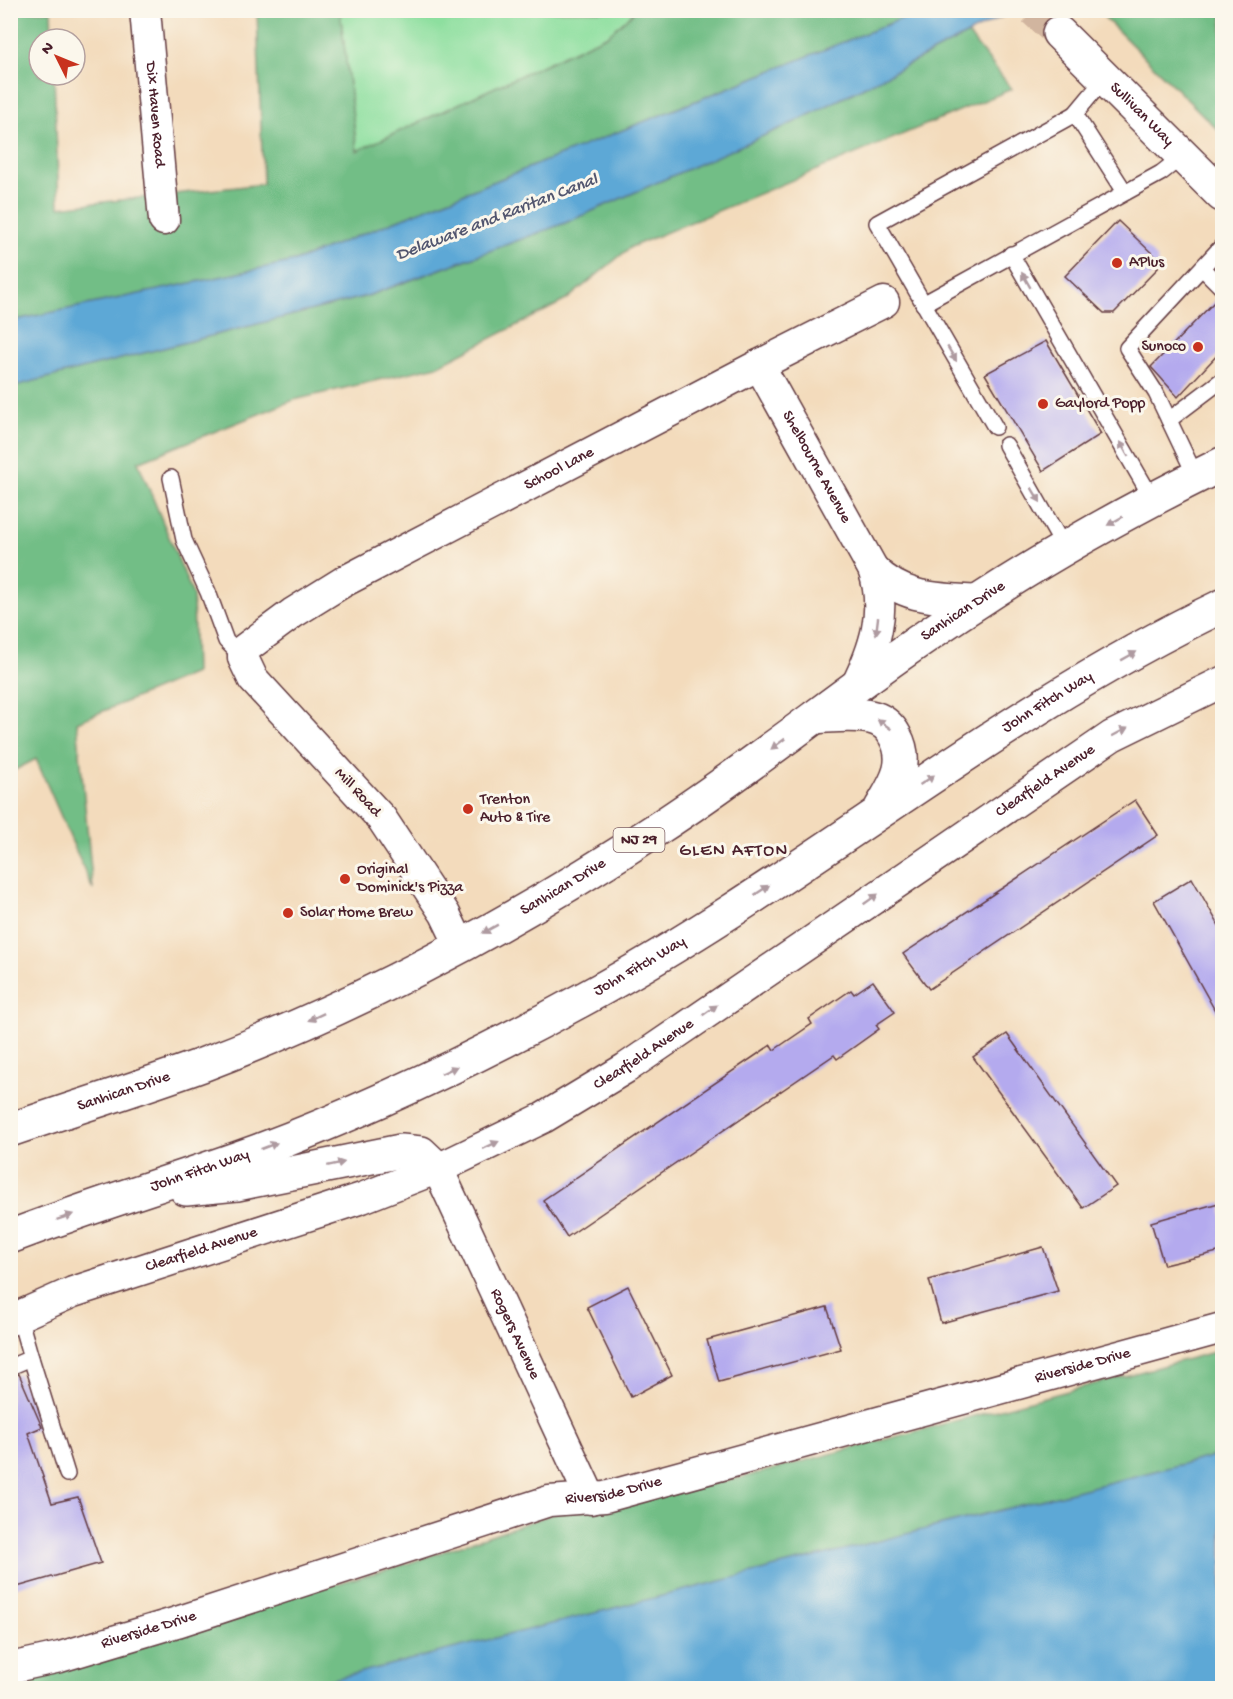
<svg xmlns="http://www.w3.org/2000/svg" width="1233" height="1699" viewBox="0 0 1233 1699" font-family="'Gochi Hand',sans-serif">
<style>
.green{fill:#8ddf9f;stroke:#6c7f65;stroke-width:1.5}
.forest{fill:#72be86;stroke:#5e6e58;stroke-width:1.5}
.water{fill:#5da8d6;stroke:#546480;stroke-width:1.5}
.building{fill:#b4aaee}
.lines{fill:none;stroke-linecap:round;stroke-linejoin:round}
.secondary-tunnel{stroke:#d1b59f;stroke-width:33;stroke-dasharray:33 16;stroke-linecap:butt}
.lane-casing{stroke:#633b41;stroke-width:18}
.street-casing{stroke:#633b41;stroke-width:33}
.secondary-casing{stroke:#633b41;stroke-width:36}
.highway-casing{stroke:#633b41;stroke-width:36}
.lane{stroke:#fff;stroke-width:15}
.street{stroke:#fff;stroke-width:30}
.secondary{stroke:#fff;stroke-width:33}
.highway{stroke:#fff;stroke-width:33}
.oneway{fill:#ae9aa0}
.poi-dot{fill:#c8321e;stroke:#fbf7ec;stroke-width:2}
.labels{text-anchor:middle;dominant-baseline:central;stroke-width:6;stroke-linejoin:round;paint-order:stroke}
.shield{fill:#fbf7ec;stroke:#7f6065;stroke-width:1.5}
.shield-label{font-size:15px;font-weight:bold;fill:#4a1f2b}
.street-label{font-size:16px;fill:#4a1f2b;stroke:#fbf7ec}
.poi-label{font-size:16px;fill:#4a1f2b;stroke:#fbf7ec;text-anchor:start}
.water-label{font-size:18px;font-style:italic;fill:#52566f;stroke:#fbf7ec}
.neighbourhood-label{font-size:18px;letter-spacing:1.5px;fill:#4a1f2b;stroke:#fbf7ec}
</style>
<rect width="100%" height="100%" fill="#fbf7ec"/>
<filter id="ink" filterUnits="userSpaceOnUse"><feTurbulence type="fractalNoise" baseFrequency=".0167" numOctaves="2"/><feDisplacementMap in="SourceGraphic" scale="12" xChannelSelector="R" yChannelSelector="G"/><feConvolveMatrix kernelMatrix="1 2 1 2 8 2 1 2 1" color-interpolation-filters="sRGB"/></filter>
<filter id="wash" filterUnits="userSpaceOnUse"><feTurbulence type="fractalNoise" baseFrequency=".008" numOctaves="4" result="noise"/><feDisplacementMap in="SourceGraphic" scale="24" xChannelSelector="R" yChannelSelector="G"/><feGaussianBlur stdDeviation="1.35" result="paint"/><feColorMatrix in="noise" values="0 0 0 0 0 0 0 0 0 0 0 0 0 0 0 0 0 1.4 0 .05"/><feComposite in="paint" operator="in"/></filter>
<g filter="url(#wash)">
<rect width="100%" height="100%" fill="#f3dbbc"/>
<!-- green -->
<path class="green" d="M340,11H635L608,35L357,151Z"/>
<!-- forest -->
<g class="forest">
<path d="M10,11H51L52,39H39V75H54L59,207L263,184L257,11H340L357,151L608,35L635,11H921L295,261L11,321Z"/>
<path d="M1102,11H1222V134L1105,18Z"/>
<path d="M968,34L1012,89L631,247L566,300L437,366L294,400L138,462L193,595L195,673L77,722L93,890L36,759L11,772L10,387L368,296L565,223L797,121Z"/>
<path d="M1222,1350V1454L301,1688H11V1675L406,1564L558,1512L740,1478Z"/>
</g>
<!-- water -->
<g class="water">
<path d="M921,11H1013L797,121L565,223L367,296L11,387V321L295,261Z"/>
<path d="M1222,1454V1688H301L314,1684Z"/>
</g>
<g id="blocks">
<!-- building -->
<g class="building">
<path d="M1118,221L1157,258L1158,268L1114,313H1104L1065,276Z"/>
<path d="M1219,297H1222V350L1178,397L1151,367Z"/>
<path d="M1046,341L1101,434L1043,471L985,374Z"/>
<path d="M1135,800L1158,835L929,989L903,954Z"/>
<path d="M1192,878L1222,931V1023L1154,901Z"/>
<path d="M873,981L895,1012L876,1025L879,1029L837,1059L834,1055L567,1237L543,1200L771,1045L774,1050L812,1024L809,1019L851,990L854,994Z"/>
<path d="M1007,1034L1116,1186L1083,1208L973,1057Z"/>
<path d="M1222,1202V1251L1164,1265L1151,1222Z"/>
<path d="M1043,1247L1058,1291L941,1323L929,1280Z"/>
<path d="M628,1286L672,1375L631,1397L587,1307Z"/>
<path d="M827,1307L841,1349L719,1382L707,1340Z"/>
<path d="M19,1374L42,1427L28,1433L52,1503L78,1497L101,1563L10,1589V1377Z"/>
</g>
</g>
</g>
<g filter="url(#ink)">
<use href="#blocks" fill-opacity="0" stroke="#633b41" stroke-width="1.5"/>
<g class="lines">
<!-- secondary-tunnel -->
<path class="secondary-tunnel" d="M1034,10L1059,33"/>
<!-- lane casing -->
<g class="lane-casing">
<g id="lane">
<path d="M1075,114L1105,78"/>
<path d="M1011,254L1153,500"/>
<path d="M1202,268L1222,288"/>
<path d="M923,304L1161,173L1184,155"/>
<path d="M1169,420L1222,380"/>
<path d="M995,427L877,223L1075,114L1125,192"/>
<path d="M1006,445L1065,549"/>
<path d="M1196,477L1156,393L1127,348L1222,246"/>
<path d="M171,478L184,540L208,592L226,641L243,658"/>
<path d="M19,1316L31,1358"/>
<path d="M10,1367L31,1358L67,1474"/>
</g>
</g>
<!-- street casing -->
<g class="street-casing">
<g id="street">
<path id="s1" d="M145,10L164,220"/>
<path id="s2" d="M759,365L873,569C888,611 874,650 855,688"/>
<path d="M873,569C904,600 937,598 979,601"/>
<path id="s3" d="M460,945L445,914L382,819L253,679L243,658V650L293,613L343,582L759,365L884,302"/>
<path id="s4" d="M438,1169L591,1499"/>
<path id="s5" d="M10,1320L73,1292L362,1198L446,1165L543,1118L626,1068L1112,736L1222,682"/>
<path id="s6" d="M10,1668L60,1657L177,1622L549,1501L605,1497L1222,1328"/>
</g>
</g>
<!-- secondary casing -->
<g class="secondary-casing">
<g id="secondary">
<path id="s7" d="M1059,33L1222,195"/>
</g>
</g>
<!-- highway casing -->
<g class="highway-casing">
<g id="highway">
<path d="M815,717C833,716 852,713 870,717C881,719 890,726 895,736C910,763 895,784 881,808"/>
<path id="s8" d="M10,1130C74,1108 139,1088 202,1065C363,1004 517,921 660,827C769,756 869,671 979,601C1057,550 1139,505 1222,464"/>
<path d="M186,1189L237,1184L401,1151L421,1153L438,1169"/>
<path id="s9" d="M10,1237C92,1205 176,1181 258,1151C372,1108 482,1055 589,996C807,877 997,713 1222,606"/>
</g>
</g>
<!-- lane -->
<use href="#lane" class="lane"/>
<!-- street -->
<use href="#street" class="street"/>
<!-- secondary -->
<use href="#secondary" class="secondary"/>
<!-- highway -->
<use href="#highway" class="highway"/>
</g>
<!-- one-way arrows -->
<defs><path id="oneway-solid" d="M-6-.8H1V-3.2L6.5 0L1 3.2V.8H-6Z" transform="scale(1.5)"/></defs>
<g class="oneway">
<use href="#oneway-solid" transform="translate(1026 280) rotate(-120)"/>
<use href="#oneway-solid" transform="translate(952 354) rotate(59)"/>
<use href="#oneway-solid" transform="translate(1124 449) rotate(-120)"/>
<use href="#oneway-solid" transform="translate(1036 495) rotate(59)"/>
<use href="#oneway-solid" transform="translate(1115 521) rotate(151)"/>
<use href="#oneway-solid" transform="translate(877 626) rotate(97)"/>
<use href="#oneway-solid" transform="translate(1129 656) rotate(-29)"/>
<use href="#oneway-solid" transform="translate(884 724) rotate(-144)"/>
<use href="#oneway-solid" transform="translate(1120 732) rotate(-28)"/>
<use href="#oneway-solid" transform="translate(778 744) rotate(143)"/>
<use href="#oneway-solid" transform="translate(927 780) rotate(-34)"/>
<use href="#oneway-solid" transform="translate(762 890) rotate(-33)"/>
<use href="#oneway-solid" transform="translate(871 899) rotate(-35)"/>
<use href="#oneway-solid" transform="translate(490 929) rotate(151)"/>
<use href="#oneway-solid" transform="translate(710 1010) rotate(-35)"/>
<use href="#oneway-solid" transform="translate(316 1017) rotate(155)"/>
<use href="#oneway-solid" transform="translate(449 1070) rotate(-25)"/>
<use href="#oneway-solid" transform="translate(491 1145) rotate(-25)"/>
<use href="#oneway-solid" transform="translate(269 1146) rotate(-21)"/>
<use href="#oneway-solid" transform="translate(336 1164) rotate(-12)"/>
<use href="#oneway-solid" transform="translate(65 1217) rotate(-19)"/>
</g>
</g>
<!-- markers -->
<g class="poi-dot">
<circle cx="1117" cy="263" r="6"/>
<circle cx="1198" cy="347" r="6"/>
<circle cx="1043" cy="404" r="6"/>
<circle cx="468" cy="809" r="6"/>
<circle cx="345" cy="879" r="6"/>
<circle cx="288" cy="913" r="6"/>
</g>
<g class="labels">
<!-- shield labels -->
<rect class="shield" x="613.5" y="828" width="51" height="24" rx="4.5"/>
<g class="shield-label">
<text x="639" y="840">NJ 29</text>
</g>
<!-- street labels -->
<g class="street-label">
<text stroke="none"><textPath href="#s7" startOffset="116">Sullivan Way</textPath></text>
<text stroke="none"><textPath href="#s1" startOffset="105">Dix Haven Road</textPath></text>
<text stroke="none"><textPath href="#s2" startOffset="117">Shelbourne Avenue</textPath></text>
<text stroke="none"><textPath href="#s3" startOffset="735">School Lane</textPath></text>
<text stroke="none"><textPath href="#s8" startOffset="1092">Sanhican Drive</textPath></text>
<text stroke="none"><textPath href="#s9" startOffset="1173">John Fitch Way</textPath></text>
<text stroke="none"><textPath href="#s5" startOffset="1176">Clearfield Avenue</textPath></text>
<text transform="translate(357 793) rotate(47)">Mill Road</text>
<text stroke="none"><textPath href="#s8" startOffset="606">Sanhican Drive</textPath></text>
<text stroke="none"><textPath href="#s9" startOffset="687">John Fitch Way</textPath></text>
<text stroke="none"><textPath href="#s5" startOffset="690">Clearfield Avenue</textPath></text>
<text stroke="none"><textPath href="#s8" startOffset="120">Sanhican Drive</textPath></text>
<text stroke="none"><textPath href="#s9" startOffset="201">John Fitch Way</textPath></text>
<text stroke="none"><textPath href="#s5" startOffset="204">Clearfield Avenue</textPath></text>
<text stroke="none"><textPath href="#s4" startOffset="182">Rogers Avenue</textPath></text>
<text stroke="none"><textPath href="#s6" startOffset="1116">Riverside Drive</textPath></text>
<text stroke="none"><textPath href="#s6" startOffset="630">Riverside Drive</textPath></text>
<text stroke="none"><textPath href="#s6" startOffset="144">Riverside Drive</textPath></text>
</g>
<!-- poi labels -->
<g class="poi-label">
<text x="1129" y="263">APlus</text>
<text x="1186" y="347" text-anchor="end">Sunoco</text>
<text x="1055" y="404">Gaylord Popp</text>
<text x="480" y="800">Trenton<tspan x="480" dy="18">Auto &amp; Tire</tspan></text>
<text x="357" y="870">Original<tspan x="357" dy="18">Dominick's Pizza</tspan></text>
<text x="300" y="913">Solar Home Brew</text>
</g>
<!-- water labels -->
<g class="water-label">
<text transform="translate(497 218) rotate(-21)">Delaware and Raritan Canal</text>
</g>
<!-- neighbourhood labels -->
<g class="neighbourhood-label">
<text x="734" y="851">GLEN AFTON</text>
</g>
</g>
<!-- margin -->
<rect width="1233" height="1699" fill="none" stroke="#fbf7ec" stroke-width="36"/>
<!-- north arrow -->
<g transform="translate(57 57) rotate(313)"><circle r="28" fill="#fbf7ec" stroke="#b4a19f" stroke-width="1.5"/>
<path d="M0-4.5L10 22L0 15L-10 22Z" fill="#c8321e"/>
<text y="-9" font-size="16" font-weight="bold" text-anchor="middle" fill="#4a1f2b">N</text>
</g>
</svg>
